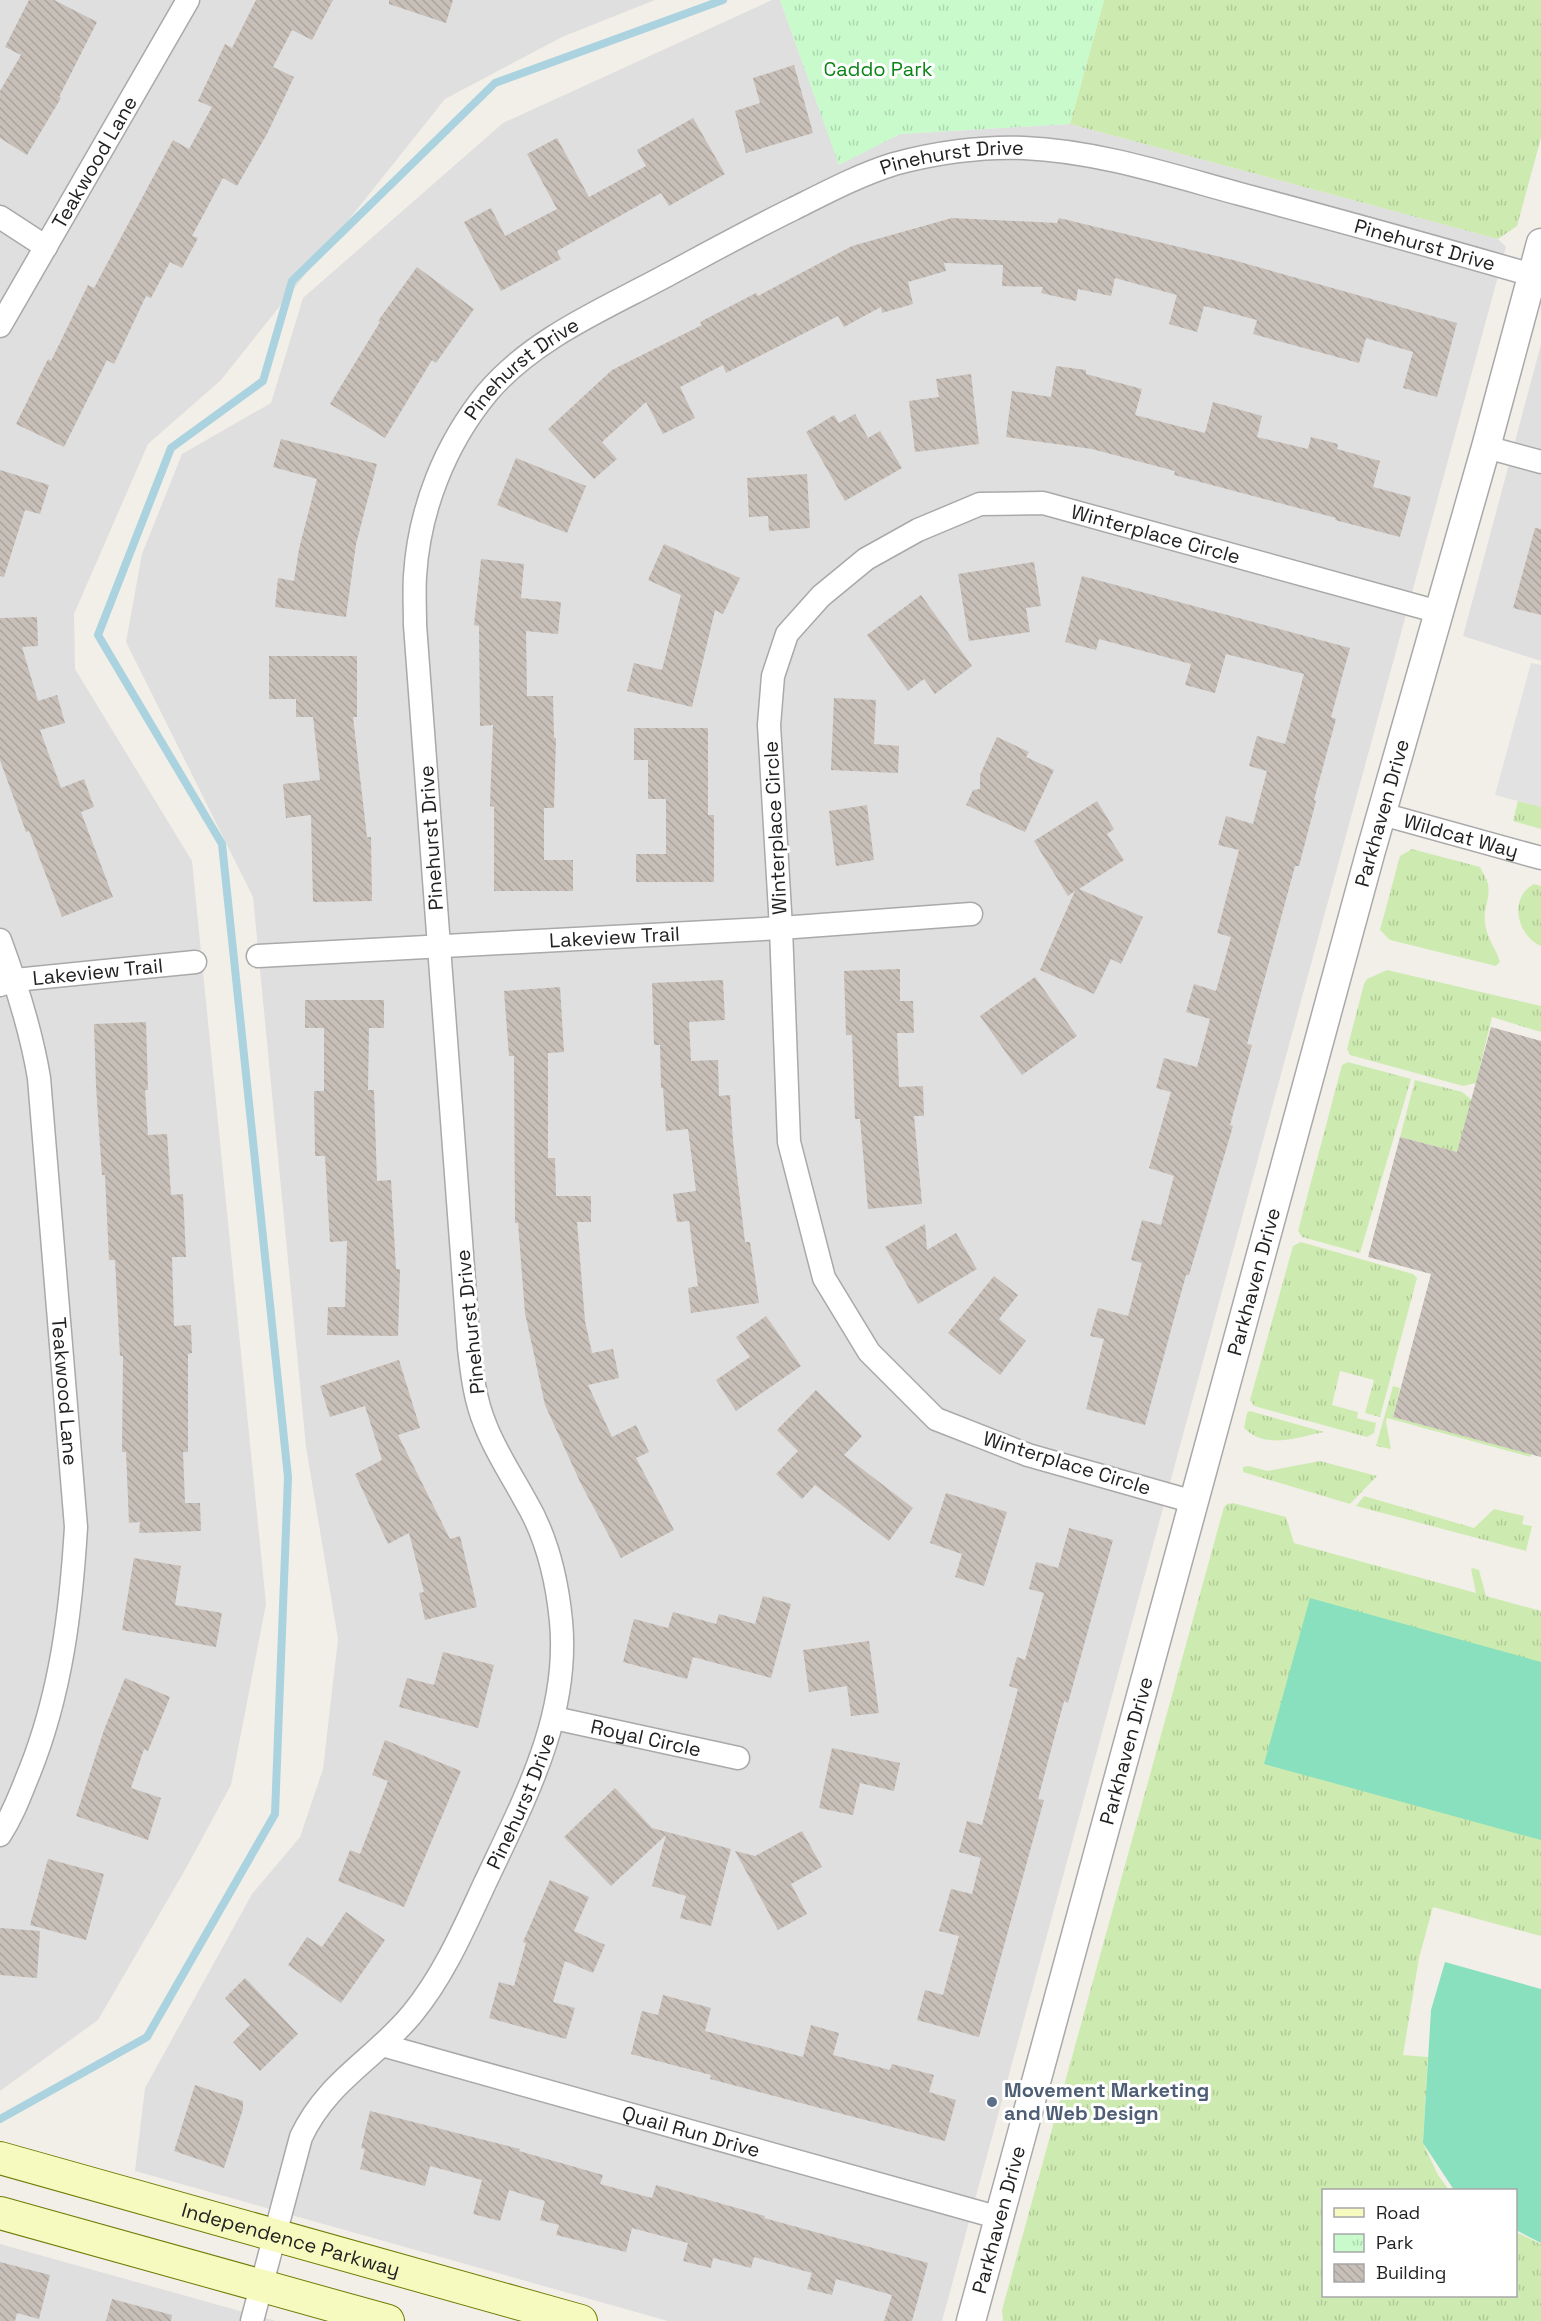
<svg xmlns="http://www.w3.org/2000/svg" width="1541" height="2321" viewBox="0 0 1541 2321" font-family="'Space Grotesk',sans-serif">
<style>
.residential{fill:#e0dfdf}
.grass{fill:url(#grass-tufts)}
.park{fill:url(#park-tufts)}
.pitch{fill:#88e0be}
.parking{fill:#e2e2e2}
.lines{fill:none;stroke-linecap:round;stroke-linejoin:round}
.stream{stroke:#aad3df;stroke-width:8}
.building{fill:url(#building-back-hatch)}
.minor-casing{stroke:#a9a9a9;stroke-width:25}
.tertiary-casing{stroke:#a9a9a9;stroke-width:31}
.secondary-casing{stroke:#707d05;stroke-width:34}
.minor{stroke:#fff;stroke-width:22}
.tertiary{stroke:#fff;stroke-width:28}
.secondary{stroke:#f7fabf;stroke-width:32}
.service-dot{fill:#5c6f8a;stroke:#fff;stroke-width:2}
.labels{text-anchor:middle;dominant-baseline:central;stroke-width:6;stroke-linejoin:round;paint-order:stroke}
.park-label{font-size:20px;fill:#0c8416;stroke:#fff}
.street-label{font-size:20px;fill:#222;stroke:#fff}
.service-label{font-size:20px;font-weight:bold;fill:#4e5e75;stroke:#fff;text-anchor:start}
</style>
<defs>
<pattern id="grass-tufts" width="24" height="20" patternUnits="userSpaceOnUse" patternTransform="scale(1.5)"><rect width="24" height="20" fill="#cdebb0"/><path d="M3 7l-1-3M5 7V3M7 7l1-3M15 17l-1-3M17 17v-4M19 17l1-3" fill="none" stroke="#b0c997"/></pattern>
<pattern id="park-tufts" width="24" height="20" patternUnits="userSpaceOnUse" patternTransform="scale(1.5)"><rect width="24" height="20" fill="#c8facc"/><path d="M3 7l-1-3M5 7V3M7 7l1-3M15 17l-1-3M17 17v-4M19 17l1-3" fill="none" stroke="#acd6af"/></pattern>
<pattern id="building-back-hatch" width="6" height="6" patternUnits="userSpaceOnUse" patternTransform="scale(1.5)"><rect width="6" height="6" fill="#c7bfb8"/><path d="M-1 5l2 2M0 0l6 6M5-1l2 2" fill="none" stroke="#aba49e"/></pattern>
</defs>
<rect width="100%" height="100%" fill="#f2efe9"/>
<!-- residential -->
<g class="residential">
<path d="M0,0H655L562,37L445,99L221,380L148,444L74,614L75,669L192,861L266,1604L231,1785L185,1870L98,2020L0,2091Z"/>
<path d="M772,0H780L839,164L900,134L1070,124L1498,239L1506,247L942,2321H668L135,2171L145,2088L252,1894L300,1837L323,1769L338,1639L306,1447L253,897L126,642L142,554L182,454L271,403L303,298L503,123Z"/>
<path d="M1541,344V661L1463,636Z"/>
<path d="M0,2244L276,2321H0Z"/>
</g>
<!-- grass -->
<g class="grass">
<path d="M1104,0H1541V138L1517,226L1498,239L1070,124Z"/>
<path d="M1518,801L1541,807V829L1513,821Z"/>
<path d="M1412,849L1480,867C1482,872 1487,879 1488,884C1491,897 1483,909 1485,922C1486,938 1496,948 1500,962L1496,966L1390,940L1380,930L1400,856Z"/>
<path d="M1534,884L1541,886V946C1517,936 1508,898 1534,884Z"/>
<path d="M1387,970L1541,1006V1032L1492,1017L1476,1083L1463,1086L1350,1055L1347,1049L1364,984L1367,979Z"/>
<path d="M1348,1062L1411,1079L1360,1253L1302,1237L1298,1231L1342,1065Z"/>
<path d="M1415,1080L1462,1092L1472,1100L1457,1152L1400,1137Z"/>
<path d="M1301,1242L1413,1274L1417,1278L1380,1417L1365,1413L1374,1380L1340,1371L1332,1405L1358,1412L1357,1418L1376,1423L1374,1433L1367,1437L1254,1406L1250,1400L1293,1246Z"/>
<path d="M1393,1386L1400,1388L1393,1417L1531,1454V1457L1387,1418L1386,1422L1391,1449L1376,1446Z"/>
<path d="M1250,1411L1324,1432C1298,1437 1266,1450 1244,1428L1247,1413Z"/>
<path d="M1320,1461L1377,1476L1350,1504L1243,1472V1467L1248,1466L1268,1471Z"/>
<path d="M1364,1496L1474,1528L1494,1509L1524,1516L1522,1524L1532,1526L1526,1551L1356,1506Z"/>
<path d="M1233,1503L1286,1517L1294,1543L1476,1593L1471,1569L1473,1568L1479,1570L1486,1596L1541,1611V1936L1433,1907L1419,1958L1403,2055L1428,2057L1423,2143L1438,2175L1449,2190H1324V2296H1516V2232L1541,2244V2321H1003L1002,2310L1224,1507L1227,1504Z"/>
</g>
<!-- park -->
<path class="park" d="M780,0H1104L1070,124L900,134L839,165Z"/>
<!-- pitch -->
<g class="pitch">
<path d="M1310,1598L1541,1662V1840L1264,1764Z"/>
<path d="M1445,1962L1541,1989V2243L1516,2230V2190H1454L1423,2143L1431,2010Z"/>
</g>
<!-- parking -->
<path class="parking" d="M1531,663L1541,665V807L1495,795Z"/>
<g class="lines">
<!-- stream -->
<path class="stream" d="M0,2119L147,2037L275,1814L288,1477L222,844L98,635L171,448L263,381L292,281L495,83L723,0"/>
</g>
<!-- building -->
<g class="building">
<path d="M29,0H54L97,22L59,97L61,98L27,155L0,138V91L21,55L5,47Z"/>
<path d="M256,0H333L312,40L292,30L273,67L294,77L267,134L237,186L223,178L192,236L198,238L182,268L170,262L151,298L146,296L114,364L107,360L64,447L16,424L48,359L51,361L88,285L94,288L173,140L189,149L212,107L198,101L225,44L232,48Z"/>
<path d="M389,0H453L446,23L389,4Z"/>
<path d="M794,65L813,133L746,153L735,111L760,103L753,78Z"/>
<path d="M693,118L725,174L669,206L661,193L557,251L561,259L501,291L464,222L491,208L505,236L557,209L527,154L557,138L589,197L646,166L637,150Z"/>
<path d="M952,218L1057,223L1059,218L1233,260L1457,323L1437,397L1403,388L1413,352L1366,338L1359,363L1253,334L1257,320L1204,306L1197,332L1169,324L1177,295L1115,278L1111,296L1078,289L1076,301L1041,293L1043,287L1002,286L1003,265L944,263L946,271L908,282L913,304L882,313L881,307L844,327L838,316L726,373L723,365L680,387L695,418L663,434L646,402L602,442L617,459L594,479L548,429L612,370L702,325L700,322L756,293L758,296L852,246Z"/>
<path d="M417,267L474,309L436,363L432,360L385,438L330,404L380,322L378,321Z"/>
<path d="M1056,366L1086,370V374L1142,389L1135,415L1205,433L1213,402L1262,416L1257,437L1308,449L1311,437L1338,444L1337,449L1380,461L1373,487L1411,497L1400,537L1335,520L1336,518L1174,475L1175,471L1092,449L1006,437L1012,391L1051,397Z"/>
<path d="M971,374L979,444L915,452L909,401L939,397L936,379Z"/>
<path d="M855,414L868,438L880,431L902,468L845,501L806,432L834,415L839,423Z"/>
<path d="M281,439L377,464L356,544L346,617L275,607L278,578L294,581L299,549L317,479L273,467Z"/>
<path d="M516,458L586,486L567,533L497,505Z"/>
<path d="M0,470L49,485L40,514L25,510L4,577L0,576Z"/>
<path d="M807,474L810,528L769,531L768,516L749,517L747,478Z"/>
<path d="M1535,528L1541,529V615L1513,608Z"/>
<path d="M664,544L740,578L723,614L715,610L692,707L627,691L634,663L662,670L681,595L648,580Z"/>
<path d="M481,559L524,564L521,598L561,602L558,634L526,631L527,696H553L554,738H556L554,808H544V860H573V891H494V807L490,806L493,725L480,726L479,626L474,625Z"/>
<path d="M1034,562L1041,606L1026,608L1030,632L969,641L958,574Z"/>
<path d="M1082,576L1350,648L1331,717L1336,719L1314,800L1316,801L1299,866H1295L1247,1044L1252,1045L1230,1125L1233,1126L1189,1275H1186L1145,1425L1086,1409L1104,1339L1090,1336L1098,1308L1128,1316L1142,1263L1131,1260L1142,1220L1161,1225L1174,1176L1149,1168L1171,1092L1156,1088L1164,1058L1197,1067L1210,1019L1186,1012L1194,984L1216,991L1231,937L1217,933L1239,850L1218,845L1226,816L1253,824L1267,771L1249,766L1257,736L1285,744L1304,674L1226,654L1215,693L1185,685L1191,664L1099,639L1096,650L1065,642Z"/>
<path d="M921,595L972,666L935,694L924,679L908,691L867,635Z"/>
<path d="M37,617L38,646L22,647L38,701L57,695L65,723L40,730L61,788L84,779L94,807L81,812L113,897L62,917L29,831L26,832L0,760V618Z"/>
<path d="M269,656H357V717H353L367,837H371L372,901L313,902L311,815L286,818L283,784L320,780L313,717H296V699H269Z"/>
<path d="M834,698L876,700L874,744L899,746L898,773L831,770Z"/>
<path d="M634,728H708V815H714V882H636V854H666V799H648V760H634Z"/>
<path d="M997,737L1029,752L1026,757L1054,770L1025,832L966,805L973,790L980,789V775Z"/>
<path d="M1097,801L1114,829L1107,834L1124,860L1079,889L1143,917L1121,964L1111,959L1094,994L1040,970L1075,891L1068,896L1034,841Z"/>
<path d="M867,805L874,860L836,866L829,811Z"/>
<path d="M900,969V1001H913L914,1033H897L899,1087L923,1086L924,1116H914L922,1204L868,1209L860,1119H855L852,1035H846L844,971Z"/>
<path d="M1035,977L1077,1036L1022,1075L980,1016Z"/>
<path d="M723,980L725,1020L689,1022L691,1061L718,1060L719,1096L730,1095L733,1141L745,1242H750L759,1303L691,1313L688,1288L698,1286L689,1221L677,1222L673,1194L696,1191L688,1129L666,1131L663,1088H661L660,1045H654L652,983Z"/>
<path d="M560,987L564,1052L548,1053V1158H555L556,1196H591V1222H577L585,1321L592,1353L613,1349L619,1378L588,1385L612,1437L636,1425L649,1452L636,1458L674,1530L621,1558L581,1484L545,1405L525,1313L518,1223H515L514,1056H509L504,991Z"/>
<path d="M305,1000H384V1028H369L368,1090H374L377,1181L391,1180L396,1269H400L398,1336L327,1335L328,1307H345L347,1241L330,1242L325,1156H315L314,1091H324V1028H305Z"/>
<path d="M146,1022L148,1090H145L148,1135L167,1134L171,1195L183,1194L186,1257H172L174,1326L191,1325L192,1353L188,1354V1452H183L185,1503H200L201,1531L139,1533L140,1522L129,1523L126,1452H122L123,1356H120L115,1260H109L105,1175H102L96,1086L94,1024Z"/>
<path d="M1491,1027L1541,1041V1457L1393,1417L1431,1274L1368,1257L1400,1137L1457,1152Z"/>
<path d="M925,1224L927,1250L956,1233L977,1269L918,1304L885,1247Z"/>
<path d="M994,1276L1018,1295L999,1319L1026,1341L1000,1375L948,1333Z"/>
<path d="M766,1316L801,1366L736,1411L716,1380L750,1357L736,1337Z"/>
<path d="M399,1360L420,1428L398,1435L450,1539L460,1536L477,1607L425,1620L419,1593L424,1592L409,1533L388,1544L355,1474L382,1460L365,1406L330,1417L320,1386Z"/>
<path d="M816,1390L862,1436L844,1455L913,1508L889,1541L815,1485L802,1499L776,1474L798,1451L777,1430Z"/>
<path d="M946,1493L1007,1512L984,1586L955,1577L962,1554L930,1543Z"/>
<path d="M1069,1528L1113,1540L1068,1703L1064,1701L1038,1799L1044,1800L979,2037L917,2020L925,1990L943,1995L959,1936L939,1931L951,1889L972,1894L981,1858L959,1852L967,1821L982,1825L1018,1689L1009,1686L1017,1657L1025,1660L1044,1593L1029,1589L1036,1562L1058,1568Z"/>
<path d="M134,1558L181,1566L175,1605L222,1613L216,1647L122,1630Z"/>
<path d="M763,1596L791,1604L771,1678L693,1657L687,1679L623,1662L634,1619L668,1628L673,1612L716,1624L719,1614L755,1624Z"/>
<path d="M869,1641L879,1713L851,1716L847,1686L809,1692L803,1650Z"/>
<path d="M443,1652L494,1665L478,1728L399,1707L407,1678L434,1685Z"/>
<path d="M125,1678L170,1697L148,1751L144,1749L131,1788L161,1798L148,1840L76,1816L104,1730Z"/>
<path d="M385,1740L461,1771L404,1907L338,1881L350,1850L360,1854L388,1781L372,1775Z"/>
<path d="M832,1748L900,1763L894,1791L860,1783L853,1815L819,1808Z"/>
<path d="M615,1788L652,1828L731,1849L711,1926L680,1918L686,1896L652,1886L666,1835L611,1886L564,1837Z"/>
<path d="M802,1831L822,1867L791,1884L807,1914L778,1930L735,1851L755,1856Z"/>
<path d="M48,1859L104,1874L86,1940L30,1925Z"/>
<path d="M550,1880L589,1897L574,1931L605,1945L593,1973L565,1961L553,2002L575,2008L566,2039L489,2018L499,1982L514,1986L526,1943L523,1942Z"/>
<path d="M346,1912L385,1940L341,2003L288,1965L307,1937L322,1947Z"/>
<path d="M0,1928L40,1931L37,1978L0,1975Z"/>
<path d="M245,1978L298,2034L260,2071L233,2042L250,2025L225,1998Z"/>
<path d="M663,1995L711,2008L705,2031L803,2057L811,2025L839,2033L833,2055L890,2070L892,2064L934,2075L929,2092L956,2100L945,2141L710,2079L711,2075L631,2054L642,2011L658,2015Z"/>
<path d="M195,2085L243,2101V2109L224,2168L174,2151Z"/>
<path d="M370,2111L520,2149L519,2151L603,2175L600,2184L652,2198L656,2185L765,2216L764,2218L928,2263L912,2321H884L892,2295L836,2279L832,2295L807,2289L812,2273L754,2257L751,2268L713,2258L711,2268L683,2261L688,2243L632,2228L626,2252L556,2235L559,2225L540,2220L545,2201L509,2190L500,2221L473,2214L482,2180L430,2166L425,2186L360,2169L365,2149L361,2148Z"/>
<path d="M0,2262L50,2275L39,2319L17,2313L15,2321H0Z"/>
<path d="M112,2299L172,2315L171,2321H106Z"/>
</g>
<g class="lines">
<!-- minor casing -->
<g class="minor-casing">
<g id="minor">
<path d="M0,217L46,247"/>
<path id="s1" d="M0,326L188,0"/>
<path d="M1486,447L1541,462"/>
<path id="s2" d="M1382,814L1541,858"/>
<path id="s3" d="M0,940C17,986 31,1030 39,1078L76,1527C71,1611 61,1694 29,1773C20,1795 13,1815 0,1835"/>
<path id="s4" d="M258,956L781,928L971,914"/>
<path id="s5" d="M0,985L15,980L195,962"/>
<path id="s6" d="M1194,1502L1028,1455L936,1419L869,1352L824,1278L789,1142L781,928L769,725L773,676L787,634L821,596L866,559L918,530L980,504L1043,503L1439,612"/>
<path id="s7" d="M554,1718L738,1758"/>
<path id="s8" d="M382,2045L1000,2218"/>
<path id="s9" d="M252,2321L301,2137C327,2081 375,2059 412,2014C444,1975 464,1928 485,1883C524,1800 570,1716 561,1621C557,1580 546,1535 525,1500C511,1474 495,1451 485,1424C475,1400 472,1374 469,1348L415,625C415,609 414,592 415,576C419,510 445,444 487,393C534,337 609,307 671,273C712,251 752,229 793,209C827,192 859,175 894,164C934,153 982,146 1024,148C1097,151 1170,175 1240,194C1337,220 1435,247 1532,275"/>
</g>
</g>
<!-- tertiary casing -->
<g class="tertiary-casing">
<g id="tertiary">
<path id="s10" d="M971,2321L1370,854L1486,447L1541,243"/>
</g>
</g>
<!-- secondary casing -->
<g class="secondary-casing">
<g id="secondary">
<path id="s11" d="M0,2158L581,2321"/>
<path d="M0,2213L388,2321"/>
</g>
</g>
<!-- minor -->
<use href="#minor" class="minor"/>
<!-- tertiary -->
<use href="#tertiary" class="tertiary"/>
<!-- secondary -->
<use href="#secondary" class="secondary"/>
</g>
<!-- markers -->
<circle class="service-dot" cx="992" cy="2102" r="6"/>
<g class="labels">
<!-- park labels -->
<g class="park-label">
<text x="878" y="69">Caddo Park</text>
</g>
<!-- street labels -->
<g class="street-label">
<text stroke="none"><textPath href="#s9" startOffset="2577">Pinehurst Drive</textPath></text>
<text stroke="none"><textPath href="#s1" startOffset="189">Teakwood Lane</textPath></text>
<text stroke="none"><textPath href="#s9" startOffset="3063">Pinehurst Drive</textPath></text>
<text stroke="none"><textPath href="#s9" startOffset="2091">Pinehurst Drive</textPath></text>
<text stroke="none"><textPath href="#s6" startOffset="1520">Winterplace Circle</textPath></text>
<text stroke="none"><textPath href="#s10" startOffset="1563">Parkhaven Drive</textPath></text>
<text transform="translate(775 828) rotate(-93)">Winterplace Circle</text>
<text stroke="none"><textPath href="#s2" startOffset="82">Wildcat Way</textPath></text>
<text transform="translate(431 838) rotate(-94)">Pinehurst Drive</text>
<text stroke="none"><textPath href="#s4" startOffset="357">Lakeview Trail</textPath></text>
<text stroke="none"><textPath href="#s5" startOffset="99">Lakeview Trail</textPath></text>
<text stroke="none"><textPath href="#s10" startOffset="1077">Parkhaven Drive</textPath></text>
<text transform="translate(470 1322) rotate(-96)">Pinehurst Drive</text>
<text stroke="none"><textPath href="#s3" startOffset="458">Teakwood Lane</textPath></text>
<text transform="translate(1067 1463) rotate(17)">Winterplace Circle</text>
<text stroke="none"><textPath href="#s7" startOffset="94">Royal Circle</textPath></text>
<text stroke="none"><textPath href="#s10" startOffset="591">Parkhaven Drive</textPath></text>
<text stroke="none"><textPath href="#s9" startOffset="597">Pinehurst Drive</textPath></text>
<text stroke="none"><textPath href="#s8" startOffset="321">Quail Run Drive</textPath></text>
<text stroke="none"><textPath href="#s10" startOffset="105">Parkhaven Drive</textPath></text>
<text stroke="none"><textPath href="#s11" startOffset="302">Independence Parkway</textPath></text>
</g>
<!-- service labels -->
<g class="service-label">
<text x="1004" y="2090">Movement Marketing<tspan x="1004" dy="23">and Web Design</tspan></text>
</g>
</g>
<!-- legend -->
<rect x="1322" y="2189" width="195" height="108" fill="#ffffff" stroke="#a7a7a7" stroke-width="1.5"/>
<rect x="1334" y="2208" width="30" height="9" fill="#f7fabf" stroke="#a7a7a7" stroke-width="1.5"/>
<text x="1376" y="2219" font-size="18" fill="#222222">Road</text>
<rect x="1334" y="2234" width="30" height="18" fill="url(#park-tufts)" stroke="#a7a7a7" stroke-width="1.5"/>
<text x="1376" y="2249" font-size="18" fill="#222222">Park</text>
<rect x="1334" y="2264" width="30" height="18" fill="url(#building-back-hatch)" stroke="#a7a7a7" stroke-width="1.5"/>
<text x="1376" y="2279" font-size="18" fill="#222222">Building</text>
</svg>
